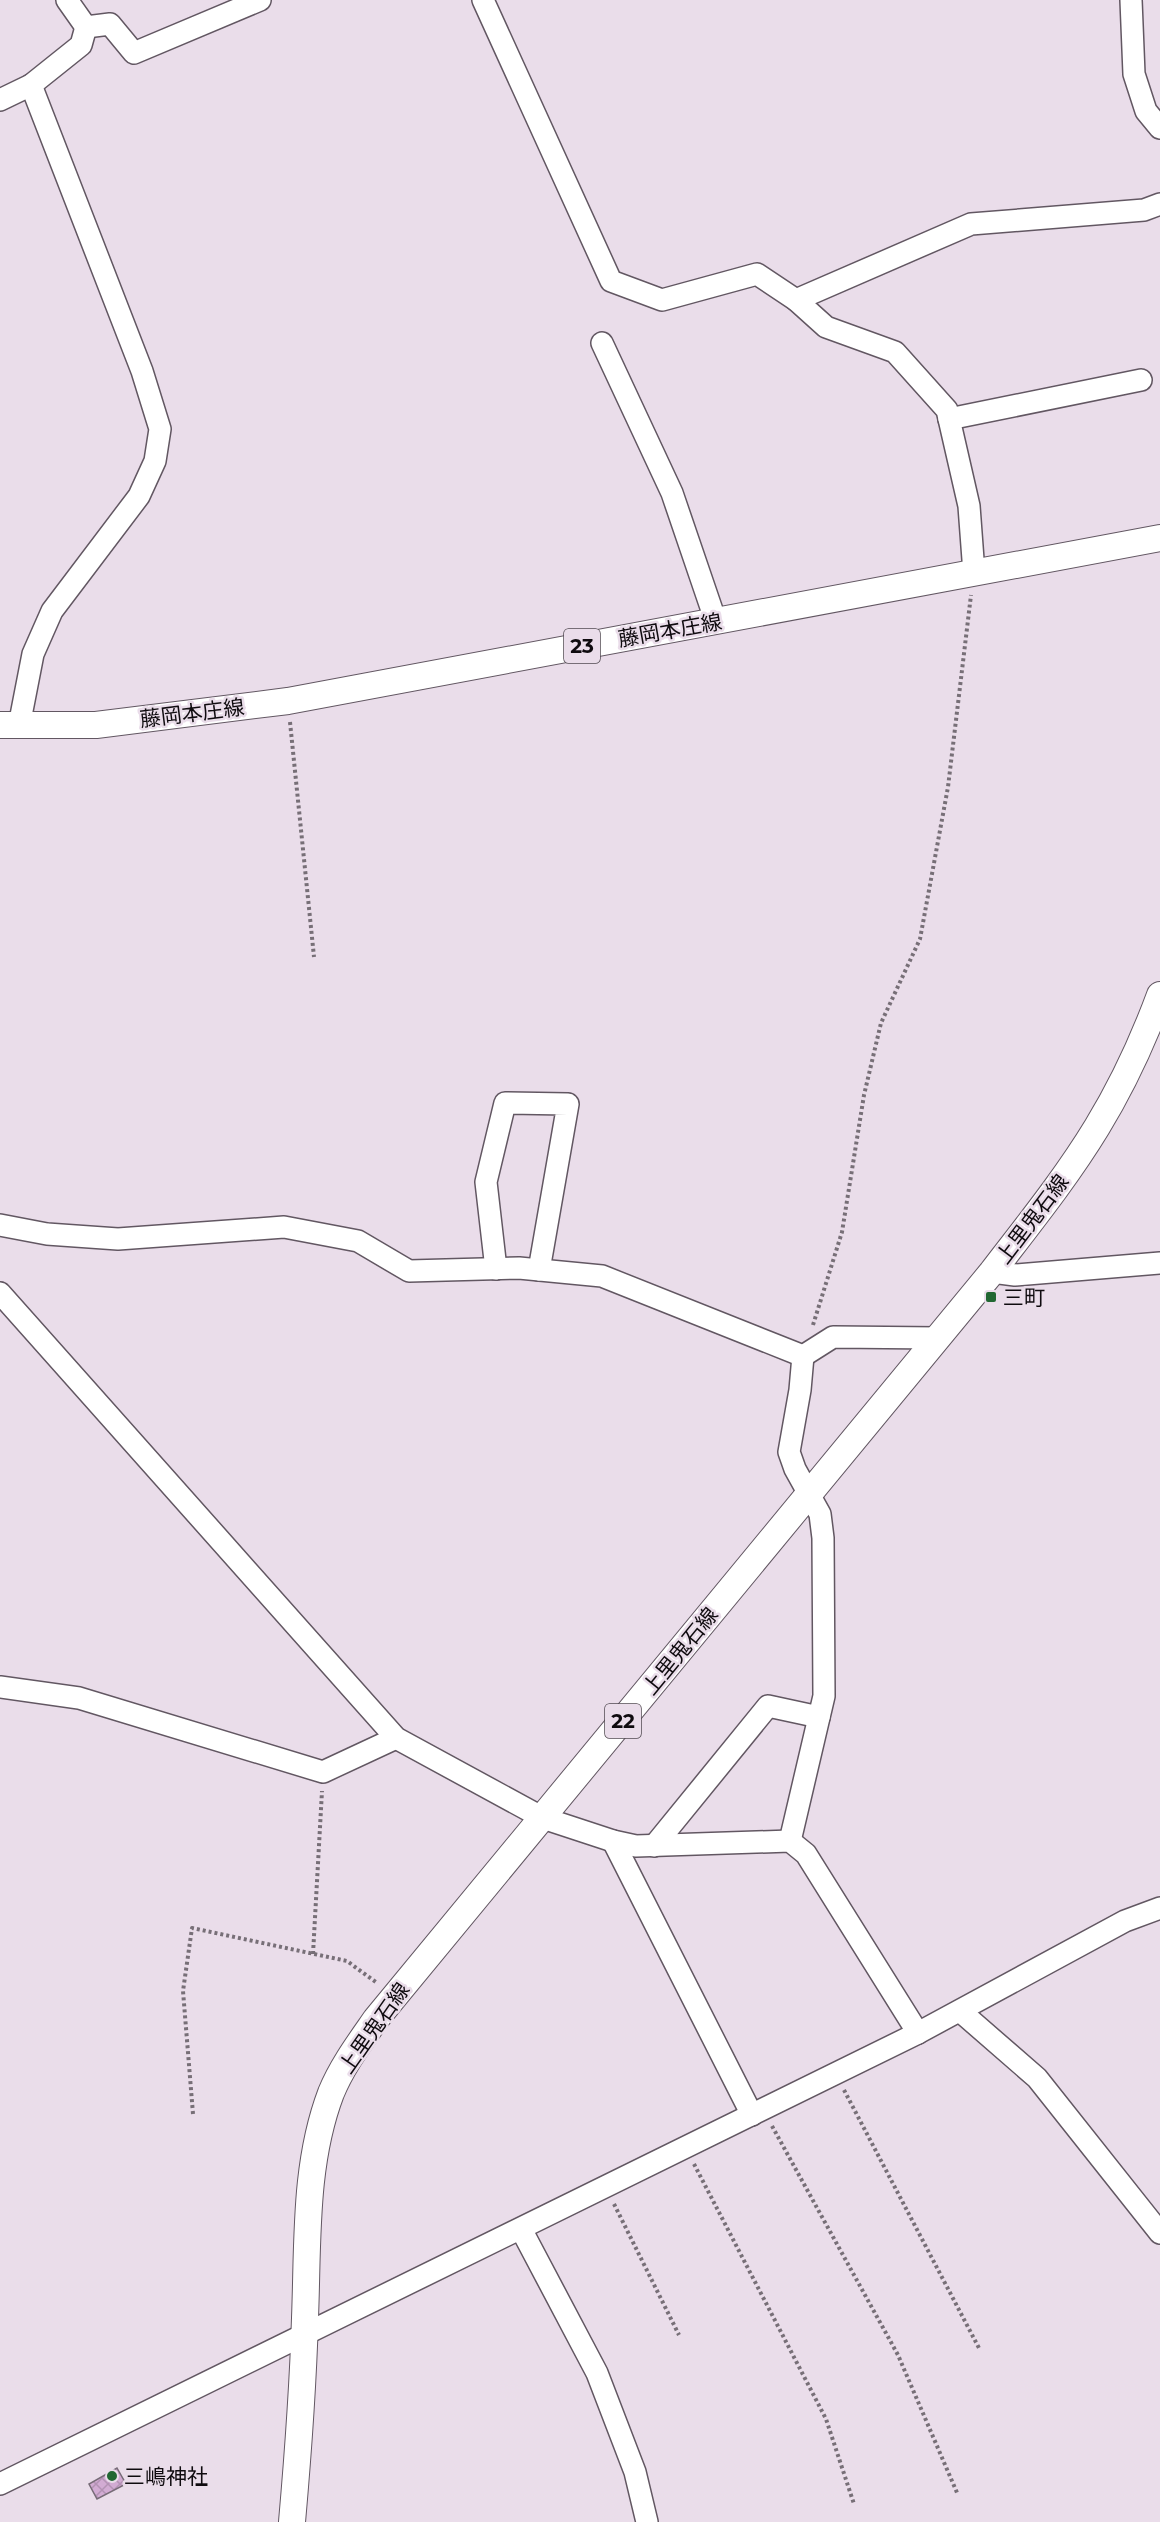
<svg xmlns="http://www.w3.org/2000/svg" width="1160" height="2522" viewBox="0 0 1160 2522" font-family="Montserrat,'Noto Sans JP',sans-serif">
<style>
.building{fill:url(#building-cross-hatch);stroke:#776b77;stroke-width:1.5}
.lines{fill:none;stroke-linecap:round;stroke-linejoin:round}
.minor-casing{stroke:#625762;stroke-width:24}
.major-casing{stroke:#625762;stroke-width:28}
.path{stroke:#776f77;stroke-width:4;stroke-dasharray:3 3;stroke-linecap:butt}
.minor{stroke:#fff;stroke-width:21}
.major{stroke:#fff;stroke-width:26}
.poi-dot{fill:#216732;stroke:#eaddea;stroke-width:2}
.labels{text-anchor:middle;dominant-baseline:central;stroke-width:5;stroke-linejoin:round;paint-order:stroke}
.shield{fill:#eaddea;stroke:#514a51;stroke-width:1.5}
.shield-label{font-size:20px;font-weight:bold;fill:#0f0b0f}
.street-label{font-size:21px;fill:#0f0b0f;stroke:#eaddea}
.poi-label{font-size:21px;fill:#0f0b0f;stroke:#eaddea;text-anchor:start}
</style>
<defs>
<pattern id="building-cross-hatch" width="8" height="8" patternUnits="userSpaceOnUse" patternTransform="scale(1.5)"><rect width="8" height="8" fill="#d2abd3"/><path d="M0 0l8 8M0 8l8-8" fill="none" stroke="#b392b4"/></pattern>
</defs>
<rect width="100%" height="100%" fill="#eaddea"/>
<!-- building -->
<path class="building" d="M117,2468L126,2484L97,2499L89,2484Z"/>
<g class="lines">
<!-- minor casing -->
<g class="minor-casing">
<g id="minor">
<path d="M67,0L86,27"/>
<path d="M483,0L611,281L662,300L757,274L796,300L971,224L1144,210L1160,204"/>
<path d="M1131,0L1134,74L1146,111L1160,128"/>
<path d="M86,27L110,24L134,53L260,0"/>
<path d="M0,100L31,85L81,45L86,27"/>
<path d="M796,300L826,327L895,352L947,410L969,506L974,573"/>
<path d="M602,343L672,493L716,622"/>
<path d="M949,419L1141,380"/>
<path d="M19,726L33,654L52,611L139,496L155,461L160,429L142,371L31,85"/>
<path d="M0,1225L47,1234L118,1239L284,1227L358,1241L409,1271L519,1268L602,1276L803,1356L833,1337L939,1338"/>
<path d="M496,1269L486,1182L505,1103L568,1104L539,1270"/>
<path d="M992,1272L1015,1275L1160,1263"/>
<path d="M0,1293L396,1738L543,1818L613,1841L636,1846L790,1841L806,1854L918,2033"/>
<path d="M0,1687L79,1698L323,1772L396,1738"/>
<path d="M613,1841L752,2115"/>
<path d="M790,1841L824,1696L823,1538L820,1514L795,1469L789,1452L800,1390L803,1356"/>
<path d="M654,1846L768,1706L819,1717"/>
<path d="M960,2011L1037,2078L1160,2233"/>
<path d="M521,2229L597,2373L635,2472L647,2522"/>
<path d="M0,2484L918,2033L1125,1921L1160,1908"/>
</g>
</g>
<!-- major casing -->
<g class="major-casing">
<g id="major">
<path d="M0,725H96L288,701L1160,538"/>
<path d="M292,2522C298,2454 303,2386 305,2318C308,2242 304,2164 331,2093C342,2066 360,2042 376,2019L992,1272C1028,1225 1066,1178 1097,1127C1122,1086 1143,1041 1160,995"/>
</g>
</g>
<!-- path -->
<g class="path">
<path d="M290,722L314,957"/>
<path d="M813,1325L842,1232L864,1095L881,1023L920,939L948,787L971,595"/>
<path d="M313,1954L322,1791"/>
<path d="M844,2090L980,2350"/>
<path d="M193,2114L183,1991L192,1928L347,1961L377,1983"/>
<path d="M772,2126L898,2355L958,2495"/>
<path d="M694,2164L826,2419L854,2504"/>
<path d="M614,2204L679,2335"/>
</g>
<!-- minor -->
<use href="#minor" class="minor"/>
<!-- major -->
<use href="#major" class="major"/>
</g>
<!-- markers -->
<g class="poi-dot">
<rect x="985" y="1291" width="12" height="12" rx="3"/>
<circle cx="112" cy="2476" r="6"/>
</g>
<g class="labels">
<!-- shield labels -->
<g class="shield">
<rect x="564" y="629" width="36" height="34" rx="4.5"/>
<rect x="605" y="1704" width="36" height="34" rx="4.5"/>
</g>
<g class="shield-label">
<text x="582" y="646">23</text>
<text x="623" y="1721">22</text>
</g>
<!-- street labels -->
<g class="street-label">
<text transform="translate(670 630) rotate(-10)">藤岡本庄線</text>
<text transform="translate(192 713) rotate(-7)">藤岡本庄線</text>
<text transform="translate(1032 1219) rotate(-53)">上里鬼石線</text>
<text transform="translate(680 1651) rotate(-51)">上里鬼石線</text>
<text transform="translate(374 2028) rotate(-55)">上里鬼石線</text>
</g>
<!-- poi labels -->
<g class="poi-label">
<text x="1003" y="1297">三町</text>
<text x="124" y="2476">三嶋神社</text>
</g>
</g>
</svg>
